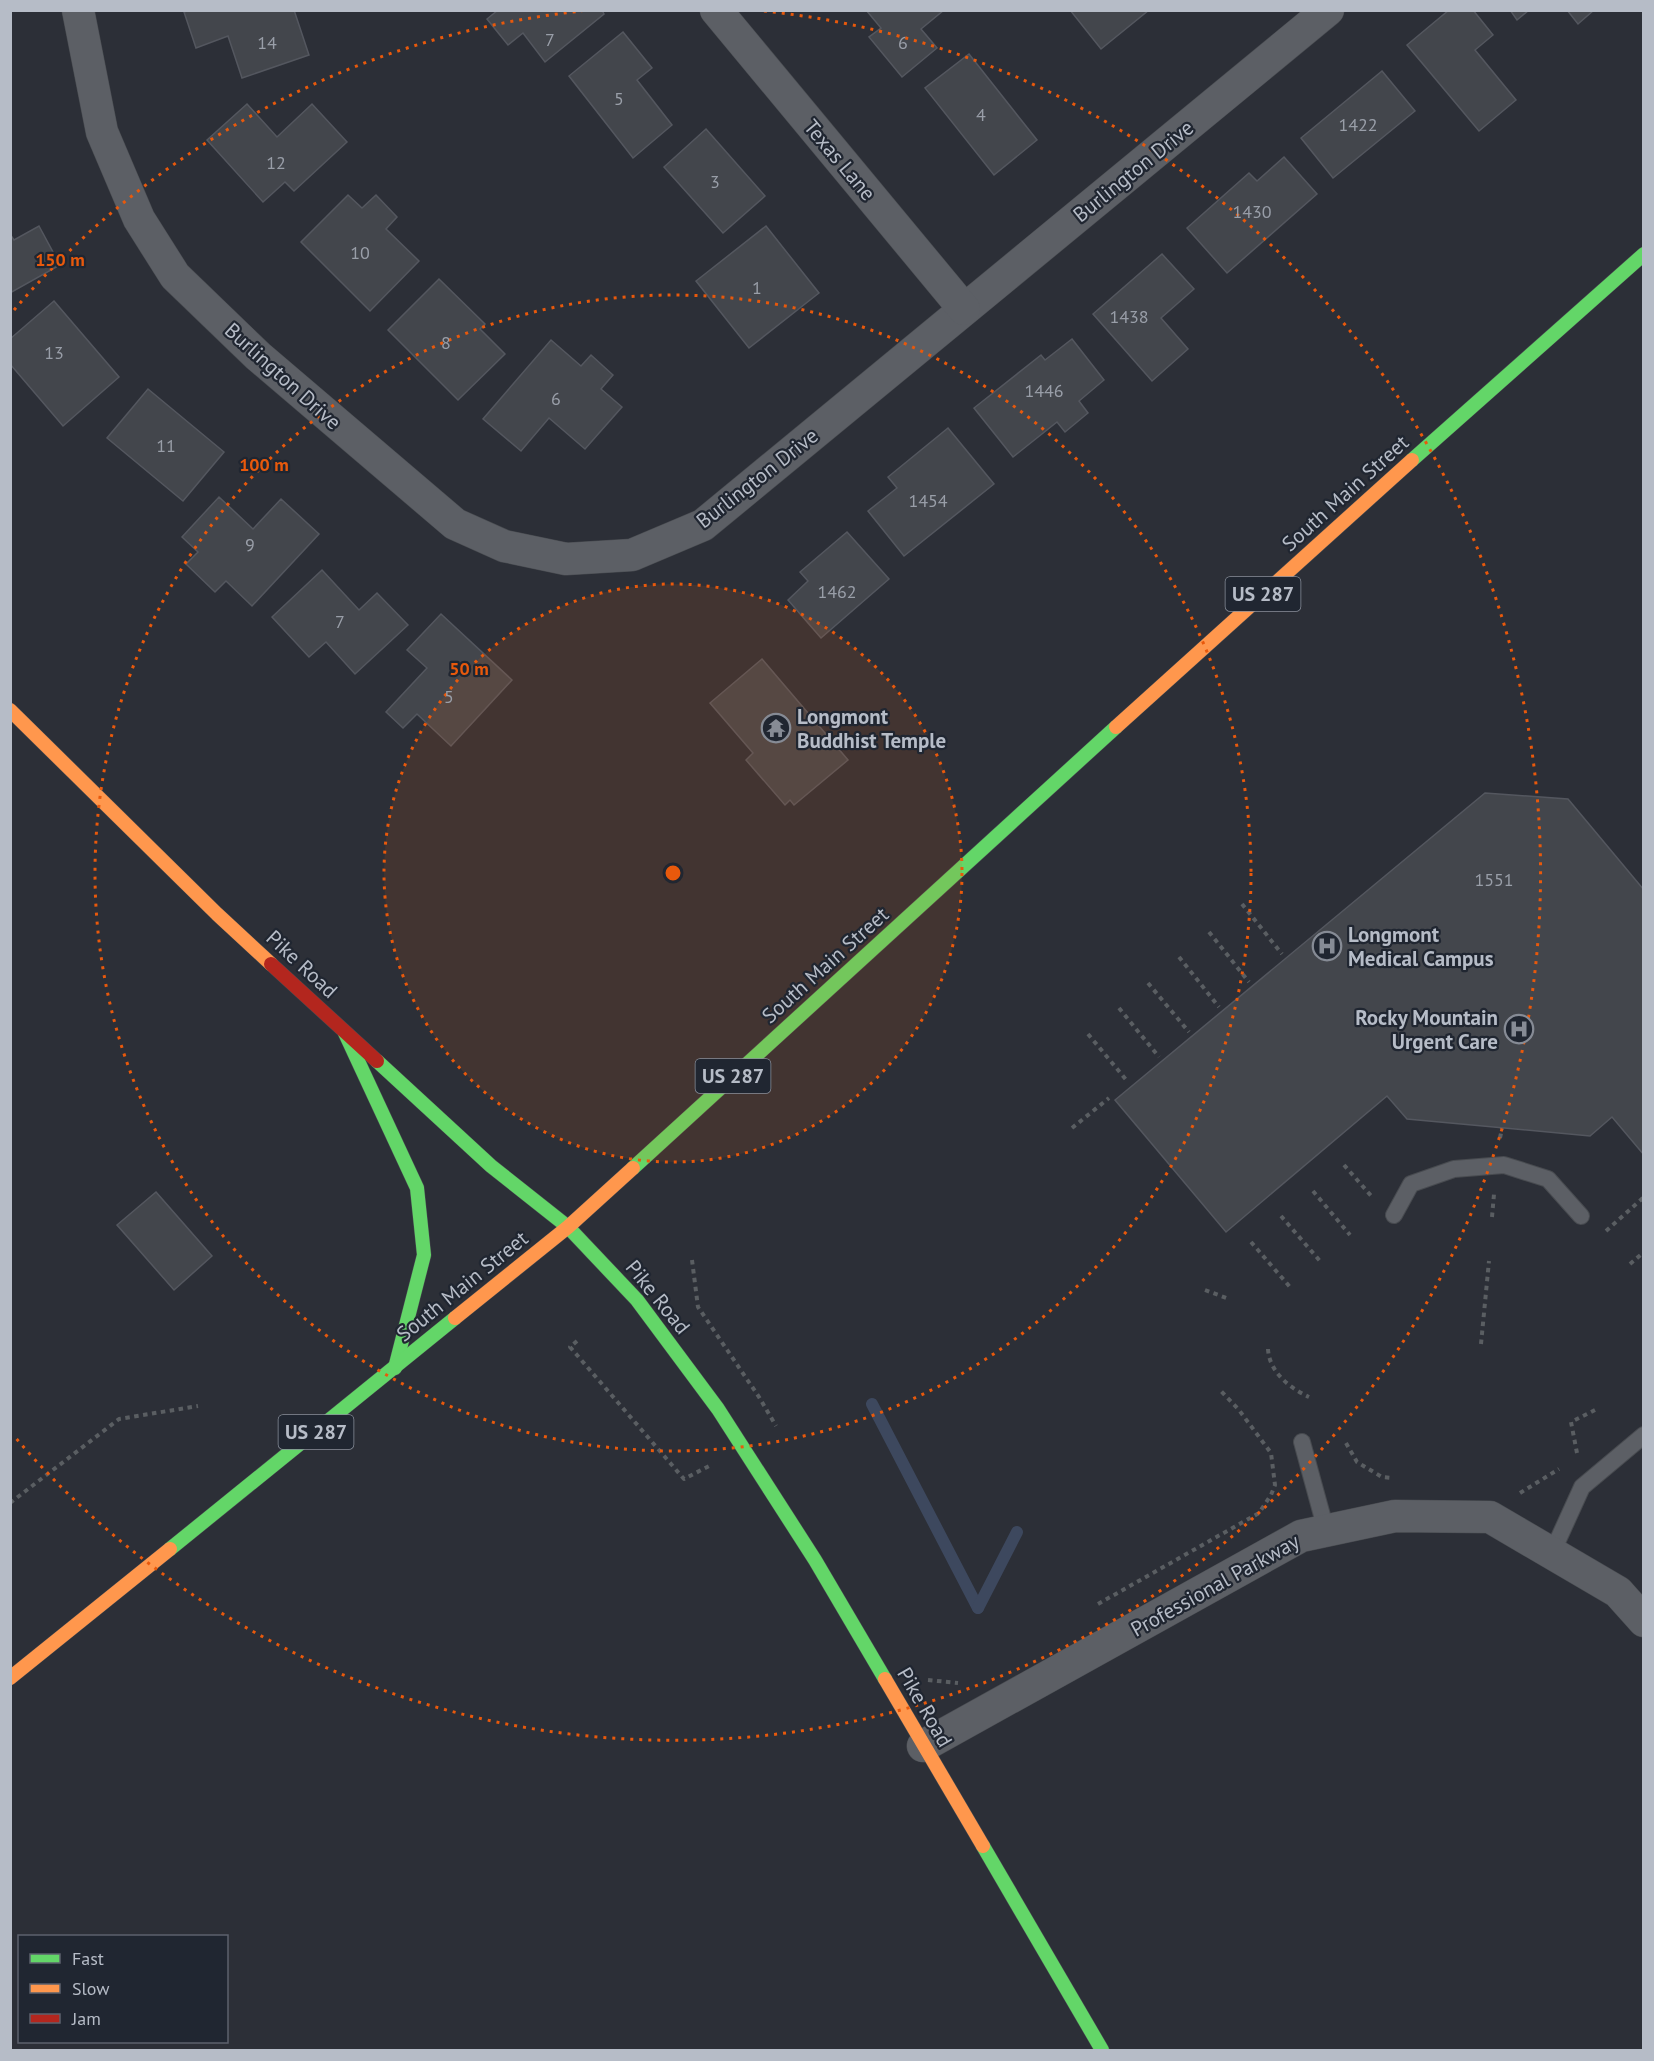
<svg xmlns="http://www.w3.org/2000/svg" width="1654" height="2061" viewBox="0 0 1654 2061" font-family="'PT Sans',sans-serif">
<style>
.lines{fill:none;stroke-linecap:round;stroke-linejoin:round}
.stream{stroke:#3d485e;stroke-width:12}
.building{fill:#43464c;stroke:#54575f;stroke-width:1.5}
.lane-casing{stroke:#484b50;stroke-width:18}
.street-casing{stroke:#484b50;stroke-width:33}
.fast-casing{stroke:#484b50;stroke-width:15}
.slow-casing{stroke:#484b50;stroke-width:15}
.jam-casing{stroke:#484b50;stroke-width:15}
.path{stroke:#5a5e62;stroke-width:4;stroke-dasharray:4.5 4.5;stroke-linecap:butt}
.lane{stroke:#5c5f65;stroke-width:16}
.street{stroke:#5c5f65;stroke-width:32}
.fast{stroke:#63d668;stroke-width:14}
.slow{stroke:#ff974d;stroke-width:14}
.jam{stroke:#b3261e;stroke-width:14}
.ring{fill:none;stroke:#e8590c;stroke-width:3;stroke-dasharray:3 6}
.labels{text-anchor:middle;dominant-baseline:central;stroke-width:4.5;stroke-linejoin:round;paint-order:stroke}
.number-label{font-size:18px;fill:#999ea8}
.shield{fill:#202631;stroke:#898f9a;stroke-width:1.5}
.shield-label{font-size:20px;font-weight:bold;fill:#b6bcc7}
.street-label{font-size:21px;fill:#b6bcc7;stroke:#202631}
.poi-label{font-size:21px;font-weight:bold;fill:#b6bcc7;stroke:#202631;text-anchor:start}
.centre{fill:#e8590c;stroke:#202631;stroke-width:3}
.ring-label{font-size:18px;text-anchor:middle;font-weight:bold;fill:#e8590c;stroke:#202631;stroke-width:4.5;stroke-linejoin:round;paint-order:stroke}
</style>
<rect width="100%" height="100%" fill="#2c2f37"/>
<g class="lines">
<!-- stream -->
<g class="stream">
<path d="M872,1404L978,1608"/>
<path d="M978,1608L1017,1532"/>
</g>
</g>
<!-- building -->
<g class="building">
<path d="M190,10H294L309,55L242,78L228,36L196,48L184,12Z"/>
<path d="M498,10H602L604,14L545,62L523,33L508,45L487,19Z"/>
<path d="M866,10H944L921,29L937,48L902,77L869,37L881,28Z"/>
<path d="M1070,10H1149L1101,49Z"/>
<path d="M1449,10H1473L1493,35L1475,50L1516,100L1479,131L1407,45Z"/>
<path d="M1510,10H1529L1517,20Z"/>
<path d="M1567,10H1594L1578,24Z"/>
<path d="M623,32L652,68L637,80L672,125L633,158L569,76Z"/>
<path d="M969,54L1037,140L994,175L925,88Z"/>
<path d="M1382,71L1415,111L1333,178L1301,138Z"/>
<path d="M247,104L277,137L312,104L347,142L294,191L285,182L263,202L207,140Z"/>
<path d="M706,129L765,196L723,233L664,167Z"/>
<path d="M1284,157L1317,194L1227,273L1187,228L1249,173L1257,181Z"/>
<path d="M348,195L362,208L376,195L397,217L386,229L419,261L370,311L301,242Z"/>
<path d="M39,226L60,265L10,293V234L14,240Z"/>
<path d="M766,226L819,293L749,348L696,281Z"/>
<path d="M1162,254L1194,289L1161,318L1188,349L1152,381L1093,314Z"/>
<path d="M439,279L485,324L480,329L505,354L458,400L388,330Z"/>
<path d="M54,301L119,377L63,426L10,364V339Z"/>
<path d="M1072,339L1104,380L1079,401L1088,413L1065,432L1057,422L1013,457L974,408L1041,355L1045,360Z"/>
<path d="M551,340L581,366L591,355L613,375L601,389L622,407L585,449L549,418L521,451L483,419Z"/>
<path d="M148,389L224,452L183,501L107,438Z"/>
<path d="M948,428L994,484L904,556L868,511L897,488L888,477Z"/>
<path d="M219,497L253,529L281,499L319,534L252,606L226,581L215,592L186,564L198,552L182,537Z"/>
<path d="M847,532L889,579L821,638L788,600L808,581L800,572Z"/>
<path d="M322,570L359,610L377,593L408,625L355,674L326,642L309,657L272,617Z"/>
<path d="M441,614L512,680L451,746L417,714L403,728L386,712L427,668L407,650Z"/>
<path d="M762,659L848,760L794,805L790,800L785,805L746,760L753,753L710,703Z"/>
<path d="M1485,793L1568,799L1644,890V1155L1612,1117L1590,1136L1407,1119L1387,1096L1226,1232L1115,1100Z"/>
<path d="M156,1192L212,1256L174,1290L117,1225Z"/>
</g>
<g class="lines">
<!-- lane casing -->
<g class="lane-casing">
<g id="lane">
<path d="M1394,1215L1411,1184L1454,1169L1504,1165L1548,1179L1581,1216"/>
<path d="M1302,1442L1326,1530"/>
<path d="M1552,1553L1582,1487L1644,1435"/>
</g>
</g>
<!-- street casing -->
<g class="street-casing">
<g id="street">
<path d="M78,10L102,132L139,219L175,276L258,356L455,524L504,546L566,559L632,555L703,525L1328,10"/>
<path d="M716,10L964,309"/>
<path d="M923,1746L1301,1536L1395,1516L1490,1517L1618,1592L1644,1621"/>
</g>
</g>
<!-- fast casing -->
<g class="fast-casing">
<g id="fast">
<path d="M1412,460L1644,254"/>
<path d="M345,1033L417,1188L424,1255L395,1368"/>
<path d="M377,1061L491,1166L568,1227L637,1300L718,1409L815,1560L885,1679"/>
<path d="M633,1168L1116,727"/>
<path d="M170,1549L455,1318"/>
<path d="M983,1846L1102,2050"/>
</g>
</g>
<!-- slow casing -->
<g class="slow-casing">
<g id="slow">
<path d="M10,710L217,914L271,964"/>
<path d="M1116,727L1412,460"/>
<path d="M455,1318L568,1227L633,1168"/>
<path d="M10,1678L170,1549"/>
<path d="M885,1679L983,1846"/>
</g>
</g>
<!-- jam casing -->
<g class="jam-casing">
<path id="jam" d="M271,964L377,1061"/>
</g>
<!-- path -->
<g class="path">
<path d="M1242,904L1282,954"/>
<path d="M1209,932L1249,982"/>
<path d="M1179,957L1219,1007"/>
<path d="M1148,983L1189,1032"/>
<path d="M1119,1008L1159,1057"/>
<path d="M1088,1034L1128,1082"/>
<path d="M1072,1128L1109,1098"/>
<path d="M1500,1138L1502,1128"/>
<path d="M1344,1165L1373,1198"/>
<path d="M1313,1191L1350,1235"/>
<path d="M1281,1216L1320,1261"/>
<path d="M1492,1217L1494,1194"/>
<path d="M1606,1231L1644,1197"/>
<path d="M1251,1242L1290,1287"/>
<path d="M692,1260L698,1307L759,1397L776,1426"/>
<path d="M1630,1264L1644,1252"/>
<path d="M1205,1290L1229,1299"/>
<path d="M577,1341L570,1347L684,1479L711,1465"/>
<path d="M1481,1344L1489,1261"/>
<path d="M1268,1349C1269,1371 1289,1388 1309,1397"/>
<path d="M1346,1443L1357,1462L1382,1477L1393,1478"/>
<path d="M1577,1453L1571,1422L1595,1410"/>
<path d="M1520,1493L1559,1469"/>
<path d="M10,1503L119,1419L198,1406"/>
<path d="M1098,1604L1259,1513L1271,1495L1275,1485L1271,1453L1239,1410L1219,1389"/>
<path d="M928,1680L958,1683"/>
</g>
<!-- lane -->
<use href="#lane" class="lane"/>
<!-- street -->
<use href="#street" class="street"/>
<!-- fast -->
<use href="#fast" class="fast"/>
<!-- slow -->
<use href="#slow" class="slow"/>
<!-- jam -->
<use href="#jam" class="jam"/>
</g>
<!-- distance rings -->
<circle cx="673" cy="873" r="289" fill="#e8590c" fill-opacity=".12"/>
<g class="ring">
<circle cx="673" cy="873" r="289"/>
<circle cx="673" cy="873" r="578"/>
<path d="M14 310A867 867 0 0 1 582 11M764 11A867 867 0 1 1 14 1436"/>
</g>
<!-- icons -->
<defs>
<g id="temple-ring" transform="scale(1.5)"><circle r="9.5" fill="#202631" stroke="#868b95" stroke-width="1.5"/><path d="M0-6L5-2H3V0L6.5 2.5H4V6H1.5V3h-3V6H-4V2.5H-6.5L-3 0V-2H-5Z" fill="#868b95"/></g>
<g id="hospital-ring" transform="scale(1.5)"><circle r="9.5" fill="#202631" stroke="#868b95" stroke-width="1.5"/><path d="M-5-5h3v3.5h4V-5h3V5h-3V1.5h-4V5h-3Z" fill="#868b95"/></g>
</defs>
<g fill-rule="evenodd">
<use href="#temple-ring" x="776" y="728"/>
<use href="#hospital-ring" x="1327" y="946"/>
<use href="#hospital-ring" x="1519" y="1029"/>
</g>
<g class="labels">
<!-- number labels -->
<g class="number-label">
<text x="550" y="39">7</text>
<text x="267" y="42">14</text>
<text x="903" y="42">6</text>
<text x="619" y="98">5</text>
<text x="981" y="114">4</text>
<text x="1358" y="124">1422</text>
<text x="276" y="162">12</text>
<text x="715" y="181">3</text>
<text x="1252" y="211">1430</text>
<text x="360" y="252">10</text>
<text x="757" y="287">1</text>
<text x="1129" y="316">1438</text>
<text x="446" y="342">8</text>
<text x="54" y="352">13</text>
<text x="1044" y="390">1446</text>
<text x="556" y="398">6</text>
<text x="166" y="445">11</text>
<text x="928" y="500">1454</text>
<text x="250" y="544">9</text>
<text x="837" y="591">1462</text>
<text x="340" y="621">7</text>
<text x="449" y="696">5</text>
<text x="1494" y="879">1551</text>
</g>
<!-- shield labels -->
<g class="shield">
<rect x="1225.5" y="577" width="75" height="34" rx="4.5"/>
<rect x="695.5" y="1059" width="75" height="34" rx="4.5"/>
<rect x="278.5" y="1415" width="75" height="34" rx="4.5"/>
</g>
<g class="shield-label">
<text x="1263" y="594">US 287</text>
<text x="733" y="1076">US 287</text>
<text x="316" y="1432">US 287</text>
</g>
<!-- street labels -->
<g class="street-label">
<text transform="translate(840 160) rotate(50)">Texas Lane</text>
<text transform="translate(1133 171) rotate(-39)">Burlington Drive</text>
<text transform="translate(283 376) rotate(42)">Burlington Drive</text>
<text transform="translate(757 478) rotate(-38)">Burlington Drive</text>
<text transform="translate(1345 493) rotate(-42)">South Main Street</text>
<text transform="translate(302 964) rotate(43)">Pike Road</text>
<text transform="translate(825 965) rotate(-42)">South Main Street</text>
<text transform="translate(462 1286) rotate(-39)">South Main Street</text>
<text transform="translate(658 1297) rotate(51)">Pike Road</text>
<text transform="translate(1215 1585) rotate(-29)">Professional Parkway</text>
<text transform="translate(925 1707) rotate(60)">Pike Road</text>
</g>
<!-- poi labels -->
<g class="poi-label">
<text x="797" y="716">Longmont<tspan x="797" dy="24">Buddhist Temple</tspan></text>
<text x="1348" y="934">Longmont<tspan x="1348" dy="24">Medical Campus</tspan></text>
<text x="1498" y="1017" text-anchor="end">Rocky Mountain<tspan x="1498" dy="24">Urgent Care</tspan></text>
</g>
</g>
<circle cx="673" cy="873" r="9" class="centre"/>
<g class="ring-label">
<text x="60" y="266">150 m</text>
<text x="264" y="471">100 m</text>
<text x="469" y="675">50 m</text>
</g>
<!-- border -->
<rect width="1654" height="2061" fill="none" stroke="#b6bcc7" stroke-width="24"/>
<!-- legend -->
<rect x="18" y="1935" width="210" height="108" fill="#202631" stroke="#5c626d" stroke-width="1.5"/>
<rect x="30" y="1954" width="30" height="9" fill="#63d668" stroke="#5c626d" stroke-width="1.5"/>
<text x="72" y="1965" font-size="18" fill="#b6bcc7">Fast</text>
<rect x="30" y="1984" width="30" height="9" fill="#ff974d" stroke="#5c626d" stroke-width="1.5"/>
<text x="72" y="1995" font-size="18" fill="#b6bcc7">Slow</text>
<rect x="30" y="2014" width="30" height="9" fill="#b3261e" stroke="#5c626d" stroke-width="1.5"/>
<text x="72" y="2025" font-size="18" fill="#b6bcc7">Jam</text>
</svg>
